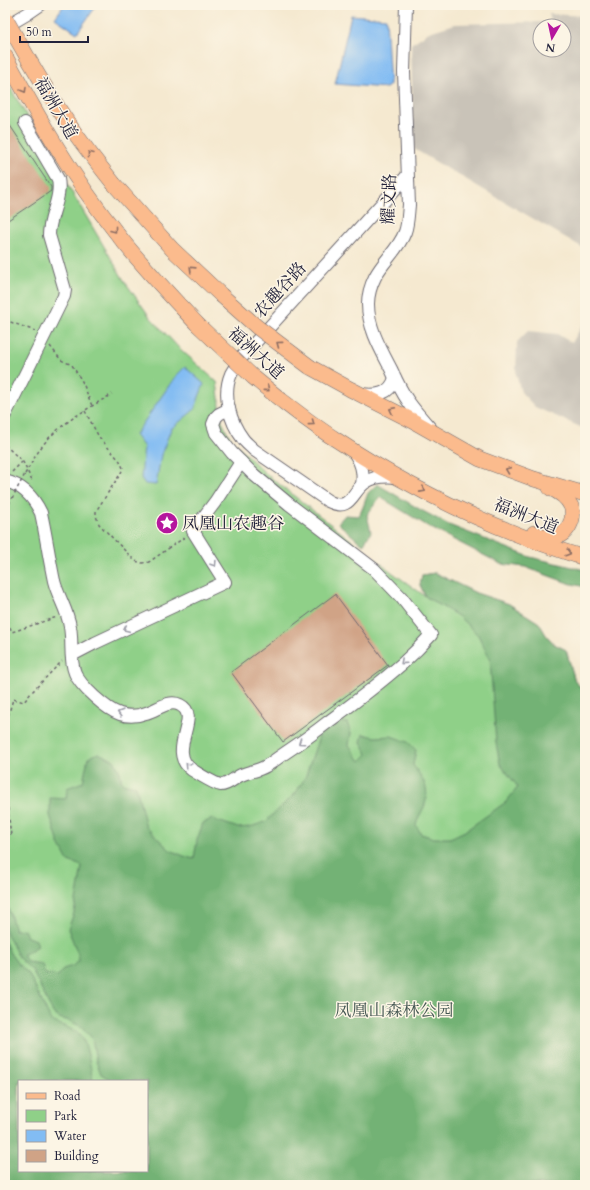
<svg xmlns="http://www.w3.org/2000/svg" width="590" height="1190" viewBox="0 0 590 1190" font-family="Cardo,'Noto Serif SC',serif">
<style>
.industrial{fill:#c9c3b8;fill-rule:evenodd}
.green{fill:#8fd088;stroke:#587962;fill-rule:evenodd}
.forest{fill:#73b274;stroke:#4a6a58}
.water{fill:#82bcf3;stroke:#526f97}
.building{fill:#d0a386}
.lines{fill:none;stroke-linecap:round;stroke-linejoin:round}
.minor-casing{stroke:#6c686f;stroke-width:14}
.major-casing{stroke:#6c686f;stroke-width:16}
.path{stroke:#6c686f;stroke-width:1.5;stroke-dasharray:3 3;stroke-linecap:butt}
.minor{stroke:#fff;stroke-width:12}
.major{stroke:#fbbb8d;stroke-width:15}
.major-bridge-casing{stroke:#6c686f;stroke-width:16;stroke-linecap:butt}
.path-bridge{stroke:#6c686f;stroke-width:1.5;stroke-dasharray:3 3;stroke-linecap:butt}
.major-bridge{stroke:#fbbb8d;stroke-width:15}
.oneway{stroke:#8e6e64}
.oneway2{stroke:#9c9ca7}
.labels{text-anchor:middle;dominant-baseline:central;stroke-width:3;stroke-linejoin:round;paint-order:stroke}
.street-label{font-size:17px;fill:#22223b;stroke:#fcf5e5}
.poi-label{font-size:17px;fill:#22223b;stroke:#fcf5e5;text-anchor:start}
.park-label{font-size:17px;fill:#435652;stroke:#fcf5e5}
</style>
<rect width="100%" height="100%" fill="#fcf5e5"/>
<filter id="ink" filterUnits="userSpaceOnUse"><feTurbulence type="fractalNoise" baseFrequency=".025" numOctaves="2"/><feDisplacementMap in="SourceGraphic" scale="8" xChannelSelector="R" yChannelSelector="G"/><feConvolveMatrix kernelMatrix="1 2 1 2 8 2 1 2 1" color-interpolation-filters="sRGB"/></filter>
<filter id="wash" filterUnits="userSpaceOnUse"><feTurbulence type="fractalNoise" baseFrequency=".012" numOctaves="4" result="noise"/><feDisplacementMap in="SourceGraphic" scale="16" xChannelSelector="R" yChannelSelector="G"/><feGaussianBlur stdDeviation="0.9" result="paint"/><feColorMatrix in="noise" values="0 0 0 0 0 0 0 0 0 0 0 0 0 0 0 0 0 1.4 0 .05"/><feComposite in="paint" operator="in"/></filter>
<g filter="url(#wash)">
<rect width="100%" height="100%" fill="#f5e9d0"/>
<!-- industrial -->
<g class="industrial">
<path d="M549,14L585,16V249L414,149L411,44L429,32L455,24L550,22ZM540,26H564V50H540Z"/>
<path d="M585,320V429L535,407L521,392L516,374L517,342L528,331L557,334L572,343Z"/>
</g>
<!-- green -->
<path class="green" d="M5,79L125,282L150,317L178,347L217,382L222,422L231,439L266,474L393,573L425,596L420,585L422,575L435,573L476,593L509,604L539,623L546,635L554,644L566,650L575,681L585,692V1185H5ZM19,1081H147V1171H19Z"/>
<!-- forest -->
<g class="forest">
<path d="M377,484L421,510L449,525L530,557L585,570V587L568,583L525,567L501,564L429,527L380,497L367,515L371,532L363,545L338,523L345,515L359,516L363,507L368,493Z"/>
<path d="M435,573L476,593L509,604L539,623L546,635L554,644L566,650L575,681L585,692V1185H5V942L10,953L17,963L29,974L51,1021C59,1024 73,1029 80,1035C87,1041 91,1071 93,1081H19V1171H147V1081H113L101,1074L96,1061L92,1038L82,1027L70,1021L59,1018L53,1013L32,970L19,958L5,930V904H7L15,930H24L27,937L36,940L38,946L23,955L27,962L42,964L45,974L58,976L63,969L73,966L79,961L78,954L68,929L74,913L82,866L68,861L59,844L50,815V798L66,799L67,788L83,782L88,758L98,753L114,760L120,772L122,783L136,786L146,827L170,850L186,857L194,859L197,840L203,823L212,819L238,828L250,827L265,822L295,794L305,778L321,731L333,721L347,723L351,733L349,745L360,761L367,754L361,742L363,734L375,737L391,736L408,742L416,750L413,765C423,779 431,789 424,807C421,813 418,818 416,825L421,834L434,838H450L465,831L506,802L518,787L500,764L496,743L490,659L478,635L458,616L426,597L420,585L422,575Z"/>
</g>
<!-- water -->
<g class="water">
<path d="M64,5H97L77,33L55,18Z"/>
<path d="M351,15L386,18L390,85L386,88L335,84Z"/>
<path d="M185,367L204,384L194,410L171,429L161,455L156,485L145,484L141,478L144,447L135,435L175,377Z"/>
</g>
<g id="blocks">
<!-- building -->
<g class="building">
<path d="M5,118L51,187V191L5,222Z"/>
<path d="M335,594L388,665L283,742L231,672Z"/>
</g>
</g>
</g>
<g filter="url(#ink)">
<use href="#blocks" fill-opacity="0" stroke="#6c686f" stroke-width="1"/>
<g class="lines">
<!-- minor casing -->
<g class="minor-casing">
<g id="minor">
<path d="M406,5L404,72L409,205C408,214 408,224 405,232C399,249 383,261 375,277C371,285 368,294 368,304C368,327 380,348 391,369C396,380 401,391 408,401C415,411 423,420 431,429"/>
<path d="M5,27L27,14L40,5"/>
<path d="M361,394C376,396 390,395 395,378"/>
<path d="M5,415L64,296L65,290L49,235C49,216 62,198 58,179L25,123"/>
<path d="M353,451C361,462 364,471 362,485"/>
<path d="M397,477C387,476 375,476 366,482C351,491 352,513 328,501L254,450C250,446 246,443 243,439C230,422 222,395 231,374C234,368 238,362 243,356L407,176"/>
<path d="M5,481C22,485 34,498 41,513C46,535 49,558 54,581C58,597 68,611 70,627C73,642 69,659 75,673C80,686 107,710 120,714C129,717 138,716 146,713C157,710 169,699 180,705C203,716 165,751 192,770C199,774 214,784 221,785C228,785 233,779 239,776C247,772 258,771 266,766C273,762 279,757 285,753C300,743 314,733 328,722C354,703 379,684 403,663C413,654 422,645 431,635L401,597L374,569L289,504L253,474L232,453L216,433L213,424L216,417L219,414L229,409"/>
<path d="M72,655L95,643L225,582L193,531L215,502L241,462"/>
</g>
</g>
<!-- major casing -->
<g class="major-casing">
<g id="major">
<path d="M5,56C38,117 72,177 115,231C140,264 169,294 197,324"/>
<path d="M114,184L172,249L221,295"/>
<path d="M310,367L350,389L413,421L480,459L534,479L585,494"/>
<path d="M281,400C298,413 316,427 335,439C412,490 497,531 585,558"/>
<path d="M534,533C540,535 547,538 553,537C567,536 576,519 571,506C567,497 559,492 550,488"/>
</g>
</g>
<!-- path -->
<g class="path">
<path d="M5,320L35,331"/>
<path d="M50,346L61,360L72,365L83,383L92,406"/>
<path d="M85,411L99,437L120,461L123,468L121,473L96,511V516L99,524L135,561L142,563L149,562L185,537"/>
<path d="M5,445L23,462L33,483"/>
<path d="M12,472L22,462"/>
<path d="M25,474C33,461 40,446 51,436C68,419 91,407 112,394"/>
<path d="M5,523L7,522V508L9,504"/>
<path d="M5,616L12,632L57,617"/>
<path d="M5,727L13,699L24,702L31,693L62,661"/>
<path d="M5,784L11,836"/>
</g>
<!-- minor -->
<use href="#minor" class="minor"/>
<!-- major -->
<use href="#major" class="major"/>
<!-- major-bridge casing -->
<g class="major-bridge-casing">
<g id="major-bridge">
<path d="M5,18C25,53 45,89 68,123C82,144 98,164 114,184"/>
<path d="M221,295L257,327L310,367"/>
<path d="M197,324L253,377L281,400"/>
</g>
</g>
<!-- path-bridge -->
<path class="path-bridge" d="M9,504L25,474"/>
<!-- major-bridge -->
<use href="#major-bridge" class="major-bridge"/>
</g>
<!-- one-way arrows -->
<defs><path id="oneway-chevron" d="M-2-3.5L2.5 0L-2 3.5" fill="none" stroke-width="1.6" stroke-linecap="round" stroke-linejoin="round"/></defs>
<g class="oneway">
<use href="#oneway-chevron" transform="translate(24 90) rotate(60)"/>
<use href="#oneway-chevron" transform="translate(90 154) rotate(-128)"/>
<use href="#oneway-chevron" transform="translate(114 230) rotate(52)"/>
<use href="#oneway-chevron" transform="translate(192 269) rotate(-136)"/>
<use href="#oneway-chevron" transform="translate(279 344) rotate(-143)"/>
<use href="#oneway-chevron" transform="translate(267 389) rotate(40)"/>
<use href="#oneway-chevron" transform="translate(392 410) rotate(-153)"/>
<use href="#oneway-chevron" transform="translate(312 423) rotate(36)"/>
<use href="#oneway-chevron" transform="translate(508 470) rotate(-159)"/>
<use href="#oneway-chevron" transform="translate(423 490) rotate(28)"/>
<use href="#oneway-chevron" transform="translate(568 553) rotate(17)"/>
</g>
<g class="oneway2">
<use href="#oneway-chevron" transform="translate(214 564) rotate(58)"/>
<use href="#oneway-chevron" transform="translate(126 629) rotate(155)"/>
<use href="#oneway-chevron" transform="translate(403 662) rotate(138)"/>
<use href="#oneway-chevron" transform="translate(120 713) rotate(-164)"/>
<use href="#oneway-chevron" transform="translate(301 742) rotate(145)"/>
<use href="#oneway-chevron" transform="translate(188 765) rotate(-134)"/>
</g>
</g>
<!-- icons -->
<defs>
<g id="sight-disc" transform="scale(1.15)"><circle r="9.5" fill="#b5179e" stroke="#fcf5e5"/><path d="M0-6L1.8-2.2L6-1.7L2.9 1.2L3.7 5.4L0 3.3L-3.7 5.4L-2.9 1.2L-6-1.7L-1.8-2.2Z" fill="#fff"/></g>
</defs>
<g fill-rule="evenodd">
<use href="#sight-disc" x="167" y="523"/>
</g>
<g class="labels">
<!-- street labels -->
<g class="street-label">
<text transform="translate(56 108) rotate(60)">福洲大道</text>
<text transform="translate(389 199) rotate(-88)">耀文路</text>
<text transform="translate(280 290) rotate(-48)">农趣谷路</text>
<text transform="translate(256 353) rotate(42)">福洲大道</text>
<text transform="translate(526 516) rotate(22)">福洲大道</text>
</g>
<!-- poi labels -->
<g class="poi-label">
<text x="182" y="523">凤凰山农趣谷</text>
</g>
<!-- park labels -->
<g class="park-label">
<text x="394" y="1010">凤凰山森林公园</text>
</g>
</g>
<!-- margin -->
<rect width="590" height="1190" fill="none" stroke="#fcf5e5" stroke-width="20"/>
<!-- legend -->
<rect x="18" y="1080" width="130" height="92" fill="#fcf5e5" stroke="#a5a1a1"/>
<rect x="26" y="1093" width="20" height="6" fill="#fbbb8d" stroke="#a5a1a1"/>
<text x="54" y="1100" font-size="12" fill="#22223b">Road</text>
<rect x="26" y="1110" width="20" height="12" fill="#8fd088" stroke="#a5a1a1"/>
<text x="54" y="1120" font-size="12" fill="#22223b">Park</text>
<rect x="26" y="1130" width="20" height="12" fill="#82bcf3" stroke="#a5a1a1"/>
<text x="54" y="1140" font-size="12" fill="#22223b">Water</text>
<rect x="26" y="1150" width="20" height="12" fill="#d0a386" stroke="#a5a1a1"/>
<text x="54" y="1160" font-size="12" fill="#22223b">Building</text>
<!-- north arrow -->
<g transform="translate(552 38) rotate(189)"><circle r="19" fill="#fcf5e5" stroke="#a5a1a1"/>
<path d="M0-3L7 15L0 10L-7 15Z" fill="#b5179e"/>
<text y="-6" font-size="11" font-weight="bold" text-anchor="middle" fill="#22223b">N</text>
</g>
<!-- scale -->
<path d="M20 36v6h68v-6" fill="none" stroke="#22223b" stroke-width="2"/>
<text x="26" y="36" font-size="12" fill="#22223b" stroke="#fcf5e5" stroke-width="3" paint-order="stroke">50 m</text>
</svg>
